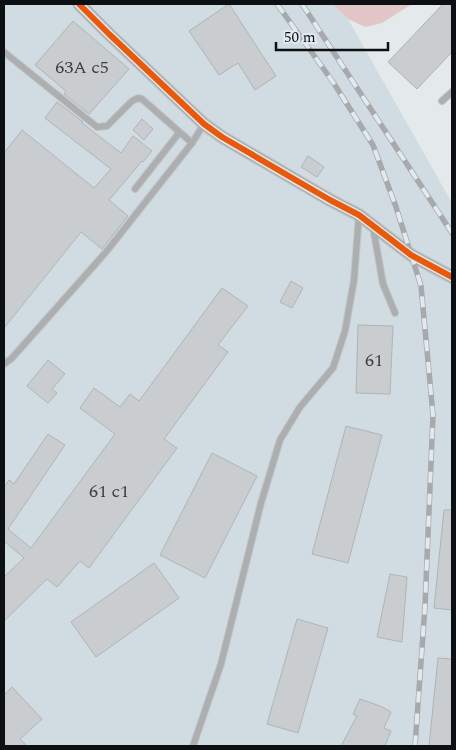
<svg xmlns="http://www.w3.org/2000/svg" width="456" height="750" viewBox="0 0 456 750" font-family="Spectral,serif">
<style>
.built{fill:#d0dce1}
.forest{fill:#e1c7c8}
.building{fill:#c9cdcf;stroke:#b0b4b7}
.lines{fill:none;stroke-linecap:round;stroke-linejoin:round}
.lane-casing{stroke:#c2c6c8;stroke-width:8}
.street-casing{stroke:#c2c6c8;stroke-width:14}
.lane{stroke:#adaeb0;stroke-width:6}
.street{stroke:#adaeb0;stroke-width:12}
.rail-casing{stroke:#a7a9ab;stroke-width:5.5}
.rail{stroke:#e1eaef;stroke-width:4;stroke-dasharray:11;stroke-linecap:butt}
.cycleway-casing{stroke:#e1eaef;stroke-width:9}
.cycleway{stroke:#e8590c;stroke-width:6}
.labels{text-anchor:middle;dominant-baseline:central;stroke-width:4;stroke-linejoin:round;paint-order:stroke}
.number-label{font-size:18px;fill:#3c3f41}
</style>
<rect width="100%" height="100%" fill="#e4e9ec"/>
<!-- built -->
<path class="built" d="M4,4H332L348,19L452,203V746H4Z"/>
<!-- forest -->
<path class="forest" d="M332,4H412L382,23L365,27L348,19Z"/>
<!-- building -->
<g class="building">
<path d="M229,4L276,76L255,90L238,63L219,75L189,31Z"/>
<path d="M443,4H452V52L417,89L388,62Z"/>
<path d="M73,21L129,69L89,114L64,94L66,91L35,65Z"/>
<path d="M57,102L83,122L82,123L121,153L133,136L152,151L143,162L142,161L109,200L128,216L102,249L81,232L4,328V153L22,130L94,188L111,169L45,118Z"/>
<path d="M142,119L153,129L144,140L133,130Z"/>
<path d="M308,156L324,167L317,177L301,167Z"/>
<path d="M291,281L303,288L292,308L280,302Z"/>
<path d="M222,288L248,306L218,345L228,352L164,439L177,448L89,568L80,561L57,587L47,579L4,621V577L24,558L4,541V487L9,480L14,484L48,434L65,445L8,529L31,548L115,434L80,408L94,388L120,407L130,394L139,401Z"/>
<path d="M358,325L393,326L390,394L356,393Z"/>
<path d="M48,360L65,374L52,389L57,393L48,403L27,386Z"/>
<path d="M346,426L382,435L348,563L312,554Z"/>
<path d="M212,453L257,476L205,578L160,555Z"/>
<path d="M444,510H452V610L434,608Z"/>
<path d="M154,563L179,598L96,657L71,622Z"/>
<path d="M390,574L407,577L402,642L377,637Z"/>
<path d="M297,619L328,628L298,733L267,724Z"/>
<path d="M438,658L452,659V746H429Z"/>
<path d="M12,687L42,719L20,739L27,746H4V695Z"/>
<path d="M360,699L380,706L391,712L384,728L391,731L385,746H341L357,716L353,714Z"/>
</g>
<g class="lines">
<!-- lane casing -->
<g class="lane-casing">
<g id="lane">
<path d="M4,52L97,127L107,126L132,101L138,98L142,99L192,143"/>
<path d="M442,101L452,92"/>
<path d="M135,189L179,133"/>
<path d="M373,227L383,284L395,313"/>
<path d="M4,364L12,358L106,252L192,143L204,124"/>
<path d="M193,746L221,664L261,503L280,440L300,407L333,368L345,331L354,280L359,215"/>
</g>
</g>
<!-- street casing -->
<g class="street-casing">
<path id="street" d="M79,4L109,34L204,124L222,137L330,200L359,215L411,255L452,277"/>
</g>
<!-- lane -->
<use href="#lane" class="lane"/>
<!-- street -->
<use href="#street" class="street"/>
<!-- rail casing -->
<g class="rail-casing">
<g id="rail">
<path d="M277,4L333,82L373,145L396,207L421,286L433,415L425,606L415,746"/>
<path d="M302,4L452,233"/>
</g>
</g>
<!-- rail -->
<use href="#rail" class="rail"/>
<!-- cycleway casing -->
<g class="cycleway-casing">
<path id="cycleway" d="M79,4L109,34L204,124L222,137L330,200L359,215L411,255L452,277"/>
</g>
<!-- cycleway -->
<use href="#cycleway" class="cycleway"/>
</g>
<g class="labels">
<!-- number labels -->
<g class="number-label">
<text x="82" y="67">63А с5</text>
<text x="374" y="360">61</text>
<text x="109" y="491">61 с1</text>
</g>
</g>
<!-- border -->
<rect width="456" height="750" fill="none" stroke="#0d1012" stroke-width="10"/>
<!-- scale -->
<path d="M276 42v8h112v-8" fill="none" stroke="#0d1012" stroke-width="2.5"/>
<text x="284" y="42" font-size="15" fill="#0d1012" stroke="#e1eaef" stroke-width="4" paint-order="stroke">50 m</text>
</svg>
